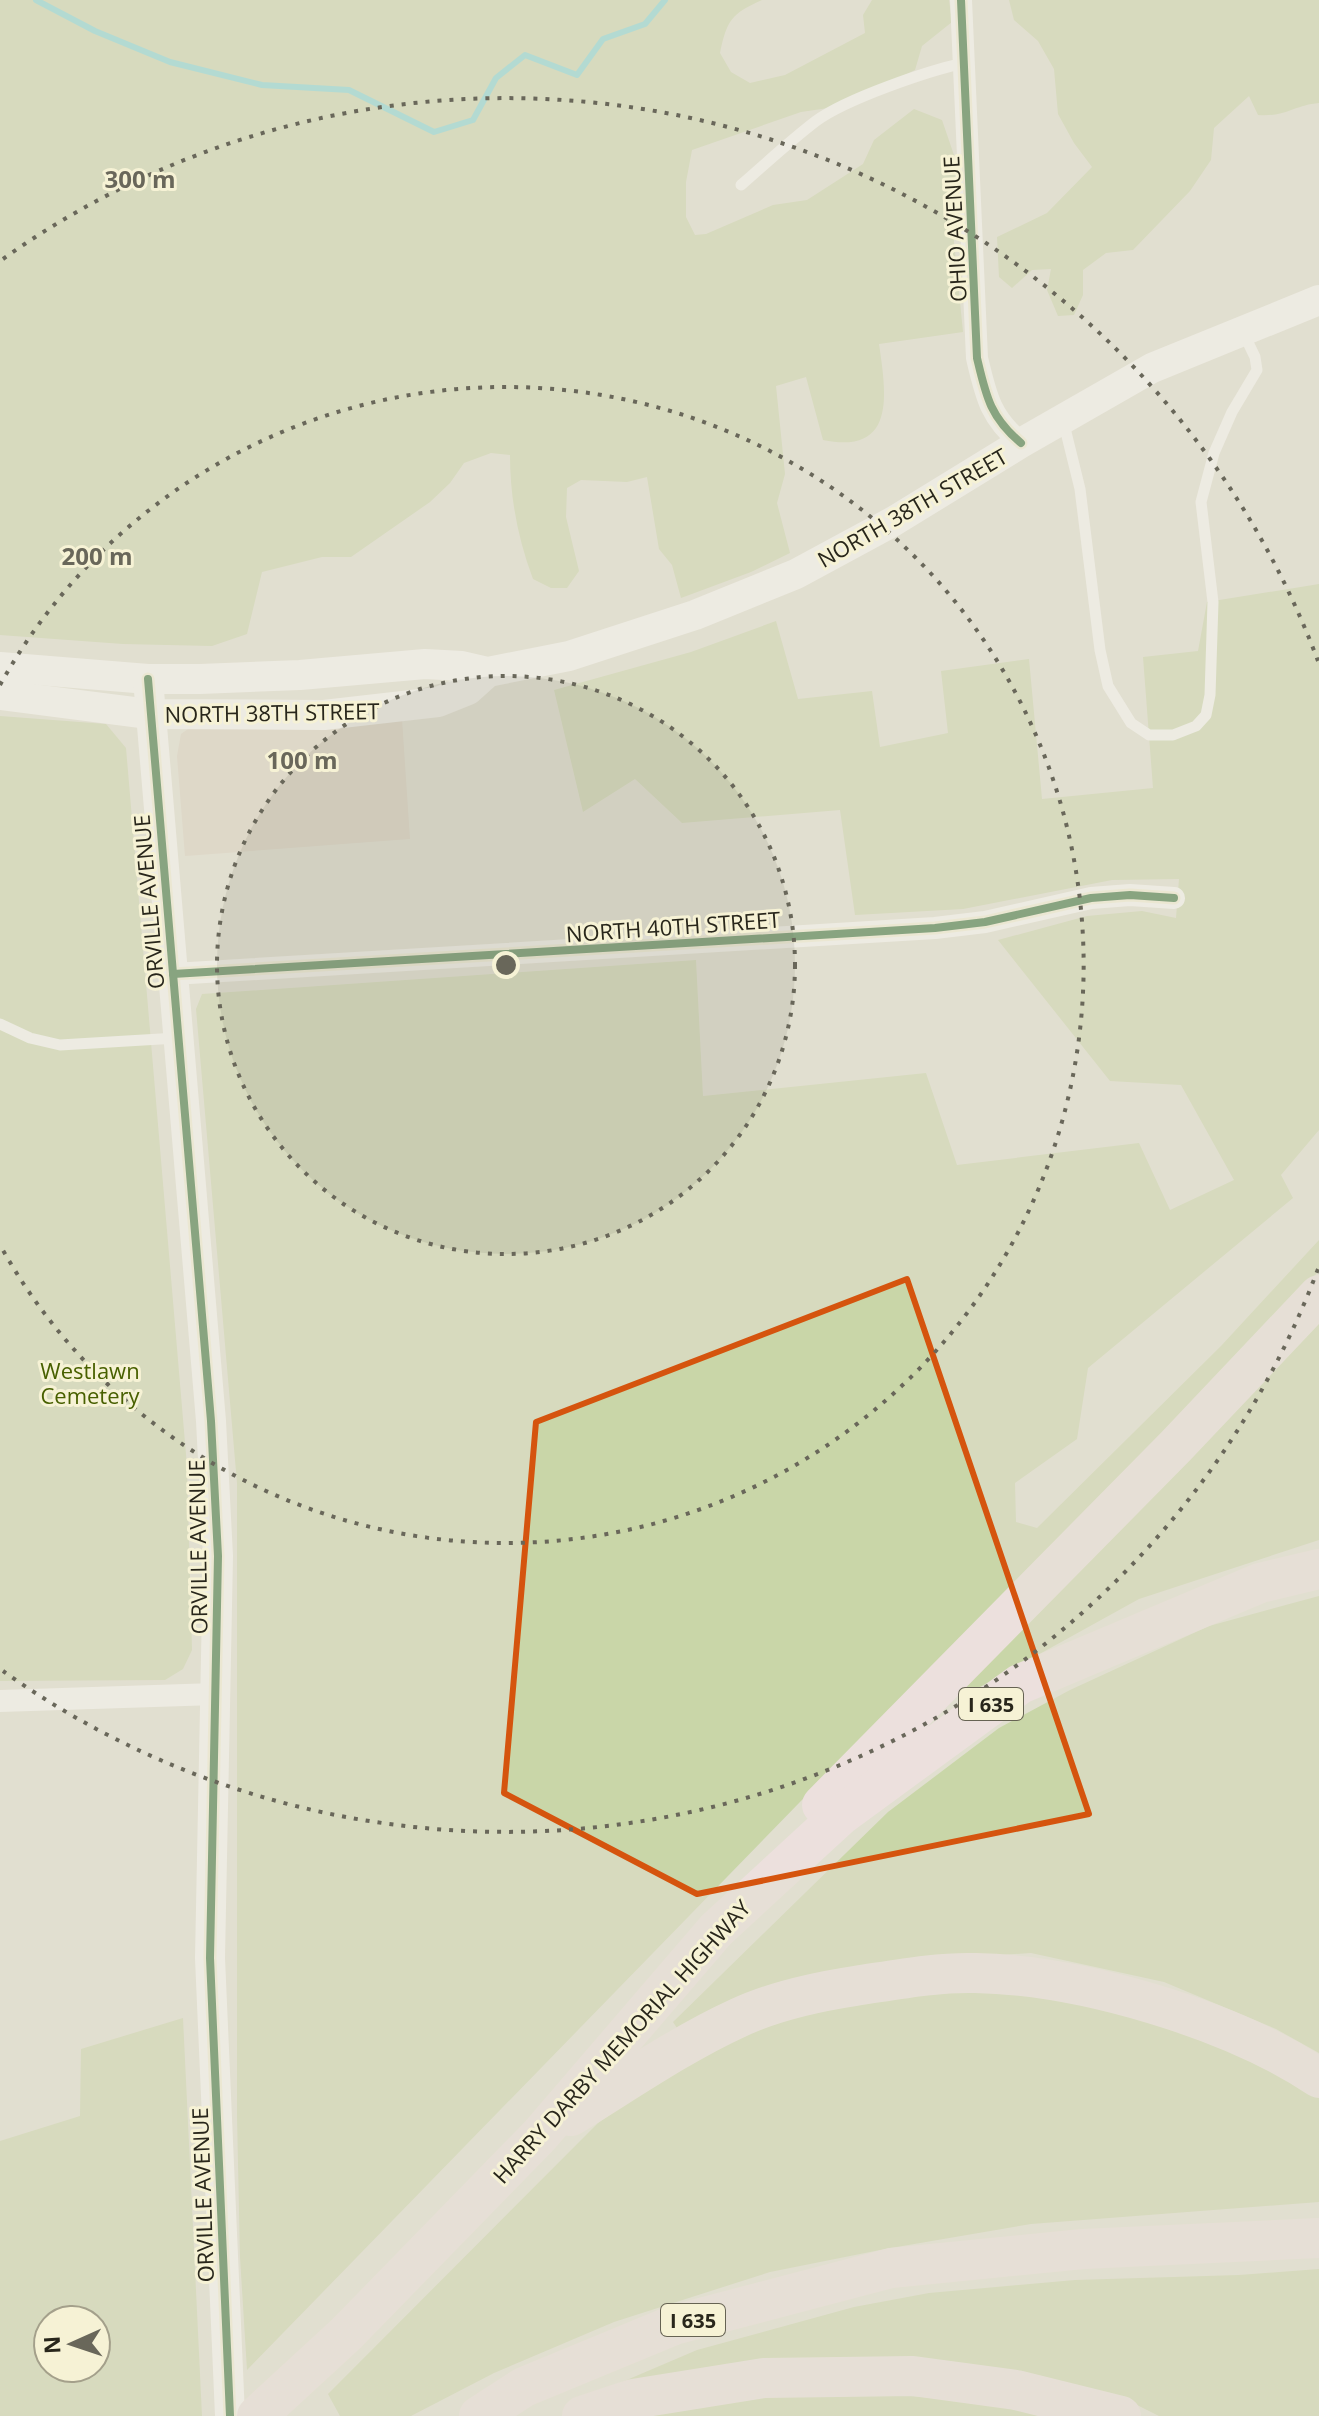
<svg xmlns="http://www.w3.org/2000/svg" width="1319" height="2416" viewBox="0 0 1319 2416" font-family="'Open Sans',sans-serif">
<style>
.commercial{fill:#d9d0bf}
.green{fill:#c9d6a8;fill-rule:evenodd}
.lines{fill:none;stroke-linecap:round;stroke-linejoin:round}
.stream{stroke:#7bd6d6;stroke-width:6}
.lane{stroke:#fafaf8;stroke-width:11}
.street{stroke:#fafaf8;stroke-width:22}
.secondary{stroke:#fafaf8;stroke-width:30}
.highway{stroke:#ece0dd;stroke-width:40}
.cycleway-casing{stroke:#f6f2d5;stroke-width:13}
.cycleway{stroke:#1b5e20;stroke-width:8}
.marked{fill:none;stroke:#d5540e;stroke-width:6;stroke-linejoin:round}
.ring{fill:none;stroke:#69675a;stroke-width:4;stroke-dasharray:4 8}
.labels{text-anchor:middle;dominant-baseline:central;stroke-width:6;stroke-linejoin:round;paint-order:stroke}
.shield{fill:#f6f2d5;stroke:#666353;stroke-width:2}
.shield-label{font-size:20px;font-weight:bold;fill:#28261b}
.street-label{font-size:22px;fill:#28261b;stroke:#f6f2d5}
.park-label{font-size:22px;fill:#486000;stroke:#f6f2d5}
.centre{fill:#69675a;stroke:#f6f2d5;stroke-width:4}
.ring-label{font-size:24px;text-anchor:middle;font-weight:bold;fill:#69675a;stroke:#f6f2d5;stroke-width:6;stroke-linejoin:round;paint-order:stroke}
</style>
<rect width="100%" height="100%" fill="#e1dfd0"/>
<!-- commercial -->
<path class="commercial" d="M402,718L410,839L185,856L177,756L181,734L195,724Z"/>
<!-- green -->
<g class="green">
<path d="M0,0H762C731,14 727,20 720,53L731,72L750,83L785,75L865,33L863,15L872,0H949L952,22L922,46L915,70L842,106L801,112L692,150L686,182V217L695,235L706,234L773,205L807,200L863,164L874,140L914,109L942,120L955,158L954,242L963,332L879,344C886,393 897,455 823,440L806,377L776,386L785,474L777,503L790,553L751,572L681,598L672,565L659,549L647,477L627,482L581,480L567,488L566,517L579,571L567,588H551L533,579C518,539 510,498 510,455L491,453L464,463L450,483L430,502L351,557H322L262,572L247,634L212,646L123,644L0,635Z"/>
<path d="M1009,0H1319V103C1294,105 1287,117 1258,115L1249,96L1214,128L1211,160L1190,191L1133,250L1106,253L1083,270V295L1074,315L1058,316L1047,290L1051,269L1032,270L1012,288L999,277L997,237L1047,213L1092,167L1074,143L1058,114L1054,69L1038,41L1014,20Z"/>
<path d="M1319,584V1130L1281,1175L1293,1198L1088,1368L1077,1439L1015,1483L1016,1522L1037,1528L1221,1346L1319,1240V1271L1171,1429L836,1765L247,2370L240,2257L237,2116V1483L196,1009L202,994L696,960L703,1096L926,1073L957,1165L1139,1143L1170,1210L1234,1180L1181,1085L1110,1081L998,940L1087,916L1142,911L1176,918L1179,879L1112,880L963,909L855,915L840,810L682,823L635,779L583,812L554,690L691,652L776,621L798,699L872,691L880,747L948,733L941,671L1029,659L1042,799L1153,788L1143,657L1198,651L1207,602Z"/>
<path d="M0,716L106,724L126,748L187,1466L192,1650L183,1669L165,1680L0,1681Z"/>
<path d="M1319,1310V1540L1139,1599L971,1692L961,1689Z"/>
<path d="M1319,1596V2053L1276,2029L1164,1982L1031,1953L883,1962L679,2031L673,2022L888,1812L999,1728L1070,1690L1209,1626Z"/>
<path d="M1034,1988L1186,2025L1319,2085V2202L1031,2224L885,2249L770,2272L614,2322L494,2373L411,2416H340L328,2394L598,2123L692,2057L823,2001Z"/>
<path d="M183,2018L202,2416H0V2141L80,2116L81,2049ZM96,2320V2368H48V2320Z"/>
<path d="M1319,2269V2416H1159L1117,2395L632,2386L622,2382L697,2350L854,2307L929,2293L1075,2280L1239,2275Z"/>
<path d="M790,2393L889,2394L976,2402L1049,2416H644Z"/>
</g>
<g class="lines">
<!-- stream -->
<path class="stream" d="M36,0L95,31L170,62L262,85L349,90L434,132L473,120L496,78L525,55L577,75L603,39L645,24L665,0"/>
<!-- lane -->
<g class="lane">
<path d="M741,185C764,165 791,140 816,121C846,99 927,71 964,63"/>
<path d="M1063,420L1080,489L1100,650L1108,686L1131,723L1149,735H1173L1196,726L1206,715L1210,695L1213,602L1201,502L1214,453L1232,412L1257,370L1255,357L1243,332"/>
<path d="M0,1024L30,1038L60,1045L177,1038"/>
</g>
<!-- street -->
<g class="street">
<path d="M961,0L977,358C986,396 990,417 1021,443"/>
<path d="M173,974L935,928L985,922L1091,898L1130,895L1174,898"/>
<path d="M0,1701L216,1694"/>
</g>
<!-- secondary -->
<g class="secondary">
<path d="M0,667L148,679H200L300,675L425,664L462,666L488,672L569,656L695,615L796,574L894,521L1021,443L1152,368L1319,300"/>
<path d="M148,679L211,1421L218,1556L210,1958L230,2416"/>
<path d="M0,695L149,714L324,715L438,702L468,690L488,672"/>
</g>
<!-- highway -->
<g class="highway">
<path d="M822,1805L1176,1446L1319,1295"/>
<path d="M571,2116C625,2083 681,2044 738,2018C774,2001 816,1992 855,1986C895,1980 935,1972 975,1973C1081,1975 1231,2019 1319,2078"/>
<path d="M257,2416L346,2334L540,2135L716,1930L841,1815L1020,1684L1260,1583L1319,1569"/>
<path d="M479,2416L524,2387L674,2325L891,2268L1083,2249L1319,2238"/>
<path d="M582,2416L633,2399L764,2378L913,2376L1016,2390L1121,2416"/>
</g>
<!-- cycleway casing -->
<g class="cycleway-casing">
<g id="cycleway">
<path d="M961,0L977,358C986,396 990,417 1021,443"/>
<path d="M148,679L211,1421L218,1556L210,1958L230,2416"/>
<path d="M173,974L935,928L985,922L1091,898L1130,895L1174,898"/>
</g>
</g>
<!-- cycleway -->
<use href="#cycleway" class="cycleway"/>
</g>
<!-- marked area -->
<path d="M0 0H1319V2416H0ZM907,1279L1089,1814L697,1894L504,1793L536,1422Z" fill="#e1dfd0" fill-opacity=".55" fill-rule="evenodd"/>
<path class="marked" d="M907,1279L1089,1814L697,1894L504,1793L536,1422Z"/>
<!-- distance rings -->
<circle cx="506" cy="965" r="289" fill="#69675a" fill-opacity=".12"/>
<g class="ring">
<circle cx="506" cy="965" r="289"/>
<path d="M0 685A578 578 0 1 1 0 1245"/>
<path d="M1318 1269A867 867 0 0 1 3 1671M3 259A867 867 0 0 1 1318 661"/>
</g>
<g class="labels">
<!-- shield labels -->
<g class="shield">
<rect x="959" y="1688" width="64" height="32" rx="6"/>
<rect x="661" y="2304" width="64" height="32" rx="6"/>
</g>
<g class="shield-label">
<text x="991" y="1704">I 635</text>
<text x="693" y="2320">I 635</text>
</g>
<!-- street labels -->
<g class="street-label">
<text transform="translate(954 229) rotate(-93)">OHIO AVENUE</text>
<text transform="translate(912 507) rotate(-30)">NORTH 38TH STREET</text>
<text transform="translate(272 712) rotate(-1)">NORTH 38TH STREET</text>
<text transform="translate(148 902) rotate(-95)">ORVILLE AVENUE</text>
<text transform="translate(673 926) rotate(-4)">NORTH 40TH STREET</text>
<text transform="translate(197 1547) rotate(-91)">ORVILLE AVENUE</text>
<text transform="translate(621 2041) rotate(-48)">HARRY DARBY MEMORIAL HIGHWAY</text>
<text transform="translate(202 2195) rotate(-92)">ORVILLE AVENUE</text>
</g>
<!-- park labels -->
<g class="park-label">
<text x="90" y="1370">Westlawn<tspan x="90" dy="25">Cemetery</tspan></text>
</g>
</g>
<circle cx="506" cy="965" r="12" class="centre"/>
<g class="ring-label">
<text x="140" y="188">300 m</text>
<text x="97" y="565">200 m</text>
<text x="302" y="769">100 m</text>
</g>
<!-- north arrow -->
<g transform="translate(72 2344) rotate(267)"><circle r="38" fill="#f6f2d5" stroke="#a4a08b" stroke-width="2"/>
<path d="M0-6L14 30L0 20L-14 30Z" fill="#69675a"/>
<text y="-12" font-size="22" font-weight="bold" text-anchor="middle" fill="#28261b">N</text>
</g>
</svg>
